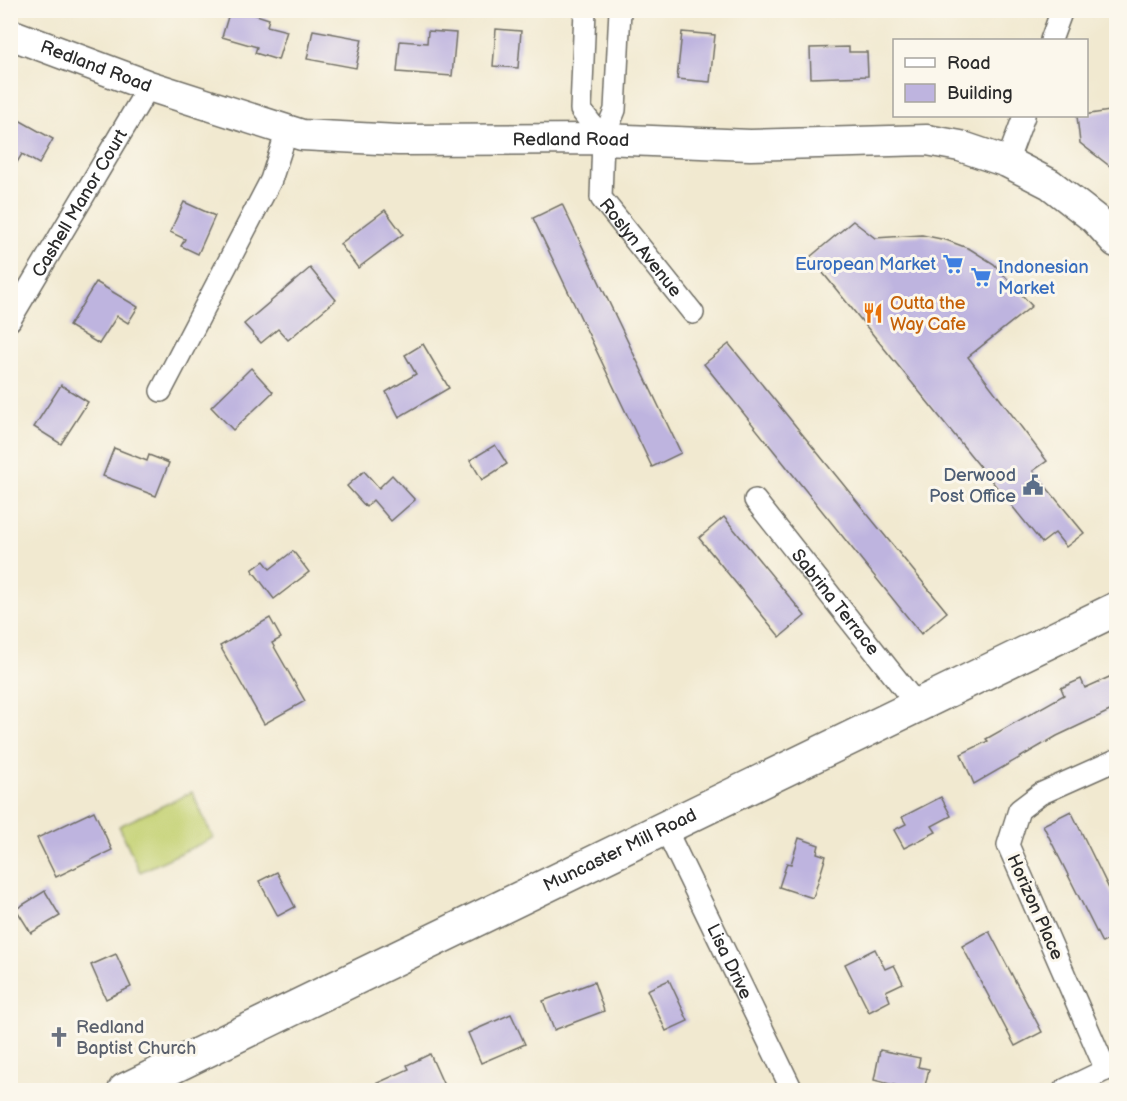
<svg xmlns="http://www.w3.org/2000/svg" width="1127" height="1101" viewBox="0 0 1127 1101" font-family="'Balsamiq Sans',sans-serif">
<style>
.park{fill:#c4d173;stroke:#787e4f;stroke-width:1.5}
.building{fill:#beb4df}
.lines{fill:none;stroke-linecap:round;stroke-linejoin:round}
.street-casing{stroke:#706e65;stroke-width:24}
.secondary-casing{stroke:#706e65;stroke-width:33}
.primary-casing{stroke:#706e65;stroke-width:36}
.street{stroke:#fff;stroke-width:21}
.secondary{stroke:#fff;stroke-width:30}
.primary{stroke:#fff;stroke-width:33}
.labels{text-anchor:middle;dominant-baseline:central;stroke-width:6;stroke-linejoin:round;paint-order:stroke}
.street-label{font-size:18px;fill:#2b2b2b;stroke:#fbf7ec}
.shop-label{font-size:18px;fill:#366cbe;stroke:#fbf7ec;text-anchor:end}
.food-label{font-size:18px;fill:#c56008;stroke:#fbf7ec;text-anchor:start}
.service-label{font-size:18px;fill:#4e5e75;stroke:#fbf7ec;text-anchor:end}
.worship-label{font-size:18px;fill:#5b616d;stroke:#fbf7ec;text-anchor:start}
</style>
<rect width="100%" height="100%" fill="#fbf7ec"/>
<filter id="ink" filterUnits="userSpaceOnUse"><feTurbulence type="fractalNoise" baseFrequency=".0167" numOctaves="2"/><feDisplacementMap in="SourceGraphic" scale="12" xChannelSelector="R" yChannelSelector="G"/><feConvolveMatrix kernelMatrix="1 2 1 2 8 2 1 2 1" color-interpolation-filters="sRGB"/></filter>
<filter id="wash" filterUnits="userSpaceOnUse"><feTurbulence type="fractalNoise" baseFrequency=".008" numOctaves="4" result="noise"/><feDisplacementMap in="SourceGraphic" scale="24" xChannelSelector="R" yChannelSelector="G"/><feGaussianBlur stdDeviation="1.35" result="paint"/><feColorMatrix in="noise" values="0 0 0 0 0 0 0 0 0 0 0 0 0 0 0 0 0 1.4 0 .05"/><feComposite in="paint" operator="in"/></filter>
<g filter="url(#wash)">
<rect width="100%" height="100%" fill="#f1e9d0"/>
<!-- park -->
<path class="park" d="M192,792L213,838L140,872L119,826Z"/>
<g id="blocks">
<!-- building -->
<g class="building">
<path d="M230,10H241L269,19L267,26L287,31L278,60L255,53L257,47L222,37Z"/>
<path d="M496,29L521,31L518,68L493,66Z"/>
<path d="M313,30L362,39L356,68L307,59Z"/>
<path d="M428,31L456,33L452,76L397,72L400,41L427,43Z"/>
<path d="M682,32L715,35L710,82L677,79Z"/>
<path d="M849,47V52H867L868,76L811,78L810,48Z"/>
<path d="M1116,110V171L1080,143L1077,116Z"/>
<path d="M10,115L53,139L39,164L22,154L10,174Z"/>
<path d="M184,202L215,216L198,254L181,246L185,239L170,232Z"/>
<path d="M562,204L681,453L652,467L533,218Z"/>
<path d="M385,210L403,234L358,268L340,244Z"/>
<path d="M853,221L875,238L922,235L946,240L970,249L994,264L1032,306L968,357L1047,461L1033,471L1084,533L1066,547L1055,533L1042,543L810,257Z"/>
<path d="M310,268L336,300L288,340L278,329L261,343L244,324Z"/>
<path d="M96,282L138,307L128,323L117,316L99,344L69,326Z"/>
<path d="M423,344L449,388L399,417L386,392L416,374L405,355Z"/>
<path d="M729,344L947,612L921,634L704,364Z"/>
<path d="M251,368L273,392L233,430L211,407Z"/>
<path d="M61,385L88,402L61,444L34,427Z"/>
<path d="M495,445L507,464L482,480L470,460Z"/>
<path d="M114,448L147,461L149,455L169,463L156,496L103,476Z"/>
<path d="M364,471L379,488L392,475L415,500L391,521L373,500L366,507L347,486Z"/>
<path d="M724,517L805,616L780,637L699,538Z"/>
<path d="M293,551L309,572L274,599L252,570L264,561L270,569Z"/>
<path d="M270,618L281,638L272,643L305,701L264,724L220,646Z"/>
<path d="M1116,674V708L1057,736L974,784L961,754L988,741L986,739L1064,695L1061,688L1081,679L1085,688Z"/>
<path d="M941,797L951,816L932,826L936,832L904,848L894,830L906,824L902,817Z"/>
<path d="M94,811L112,850L56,877L37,838Z"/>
<path d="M1071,811L1116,903V936L1102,943L1043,825Z"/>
<path d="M799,838L819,845L817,853L826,856L813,898L779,887L787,863L791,864Z"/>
<path d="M277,872L295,907L278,916L259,881Z"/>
<path d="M45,891L60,916L31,933L16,909Z"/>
<path d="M989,931L1042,1032L1015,1046L962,946Z"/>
<path d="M875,949L885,969L894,965L903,983L886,991L890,1001L869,1012L845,964Z"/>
<path d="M116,954L131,987L106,999L91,965Z"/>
<path d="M669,980L688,1021L666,1031L647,990Z"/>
<path d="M594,982L604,1011L554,1030L543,1001Z"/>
<path d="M511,1014L525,1044L481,1063L468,1033Z"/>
<path d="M880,1050L920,1058L918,1067L929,1069L924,1090H913L874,1080Z"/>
<path d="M430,1054L446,1090H362L409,1069L407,1065Z"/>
</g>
</g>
</g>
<g filter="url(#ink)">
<use href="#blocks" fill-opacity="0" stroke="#706e65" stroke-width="1.5"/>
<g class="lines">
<!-- street casing -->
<g class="street-casing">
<g id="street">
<path d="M585,10L581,110L603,139"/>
<path id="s1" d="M620,10L615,110L603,139L601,198L693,313"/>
<path d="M1051,40L1062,10"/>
<path d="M1007,162L1024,116"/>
<path id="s2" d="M10,320L149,86"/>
<path d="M161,391L271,180L287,131"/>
<path id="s3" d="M755,500L917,705"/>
<path id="s4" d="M666,830L792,1090"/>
<path d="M1106,1070L1008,845L1019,810L1040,794L1116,760"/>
<path d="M1064,1090L1116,1065"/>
</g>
</g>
<!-- secondary casing -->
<g class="secondary-casing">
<g id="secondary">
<path id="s5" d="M10,34L149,86L302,135L398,140L603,139L750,145L927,140L960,146L1007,162L1050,184L1095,219L1116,242"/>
</g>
</g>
<!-- primary casing -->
<g class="primary-casing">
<g id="primary">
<path id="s6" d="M125,1090L1116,609"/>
</g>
</g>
<!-- street -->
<use href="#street" class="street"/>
<!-- secondary -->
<use href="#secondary" class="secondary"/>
<!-- primary -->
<use href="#primary" class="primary"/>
</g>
</g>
<!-- icons -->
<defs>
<g id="supermarket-bare" transform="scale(1.62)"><path d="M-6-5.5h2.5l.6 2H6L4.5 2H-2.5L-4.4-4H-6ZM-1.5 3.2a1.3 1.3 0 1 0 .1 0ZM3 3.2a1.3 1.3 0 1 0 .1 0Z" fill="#3f7fe0" stroke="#fbf7ec" stroke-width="2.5" paint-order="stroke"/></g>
<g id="restaurant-bare" transform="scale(1.62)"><path d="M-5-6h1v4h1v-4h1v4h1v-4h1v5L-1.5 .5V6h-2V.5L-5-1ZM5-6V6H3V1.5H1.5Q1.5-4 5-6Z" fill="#e8710a" stroke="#fbf7ec" stroke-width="2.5" paint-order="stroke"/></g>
<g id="civic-bare" transform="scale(1.62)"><path d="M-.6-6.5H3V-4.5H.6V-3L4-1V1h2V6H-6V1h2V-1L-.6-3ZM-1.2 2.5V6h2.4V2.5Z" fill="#5c6f8a" stroke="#fbf7ec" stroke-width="2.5" paint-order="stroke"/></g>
<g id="church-bare" transform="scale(1.62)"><path d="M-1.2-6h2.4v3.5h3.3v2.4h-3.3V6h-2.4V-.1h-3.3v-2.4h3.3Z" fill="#6b7280" stroke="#fbf7ec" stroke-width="2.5" paint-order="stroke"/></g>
</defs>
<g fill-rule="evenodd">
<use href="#supermarket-bare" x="953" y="264"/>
<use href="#supermarket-bare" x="981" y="277"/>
<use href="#restaurant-bare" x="873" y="313"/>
<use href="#civic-bare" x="1033" y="485"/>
<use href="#church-bare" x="59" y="1037"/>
</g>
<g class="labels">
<!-- street labels -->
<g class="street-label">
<text stroke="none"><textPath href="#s5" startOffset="92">Redland Road</textPath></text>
<text stroke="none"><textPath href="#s5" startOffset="578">Redland Road</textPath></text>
<text stroke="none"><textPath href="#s2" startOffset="136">Cashell Manor Court</textPath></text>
<text stroke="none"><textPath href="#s1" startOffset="254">Roslyn Avenue</textPath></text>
<text stroke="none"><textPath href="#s3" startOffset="130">Sabrina Terrace</textPath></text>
<text stroke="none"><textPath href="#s6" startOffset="550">Muncaster Mill Road</textPath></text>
<text transform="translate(1035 907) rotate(66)">Horizon Place</text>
<text stroke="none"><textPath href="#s4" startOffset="146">Lisa Drive</textPath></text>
</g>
<!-- shop labels -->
<g class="shop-label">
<text x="936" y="264">European Market</text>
<text x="998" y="267" text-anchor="start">Indonesian<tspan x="998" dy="21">Market</tspan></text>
</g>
<!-- food labels -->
<g class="food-label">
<text x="890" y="303">Outta the<tspan x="890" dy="21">Way Cafe</tspan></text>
</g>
<!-- service labels -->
<g class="service-label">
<text x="1016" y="475">Derwood<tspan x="1016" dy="21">Post Office</tspan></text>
</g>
<!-- worship labels -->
<g class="worship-label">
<text x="76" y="1027">Redland<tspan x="76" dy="21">Baptist Church</tspan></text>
</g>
</g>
<!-- margin -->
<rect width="1127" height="1101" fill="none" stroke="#fbf7ec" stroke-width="36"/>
<!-- legend -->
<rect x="893" y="39" width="195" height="78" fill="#fbf7ec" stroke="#a8a59f" stroke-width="1.5"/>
<rect x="905" y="58" width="30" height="9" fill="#ffffff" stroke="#a8a59f" stroke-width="1.5"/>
<text x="947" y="69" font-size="18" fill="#2b2b2b">Road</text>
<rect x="905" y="84" width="30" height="18" fill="#beb4df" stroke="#a8a59f" stroke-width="1.5"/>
<text x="947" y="99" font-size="18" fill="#2b2b2b">Building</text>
</svg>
